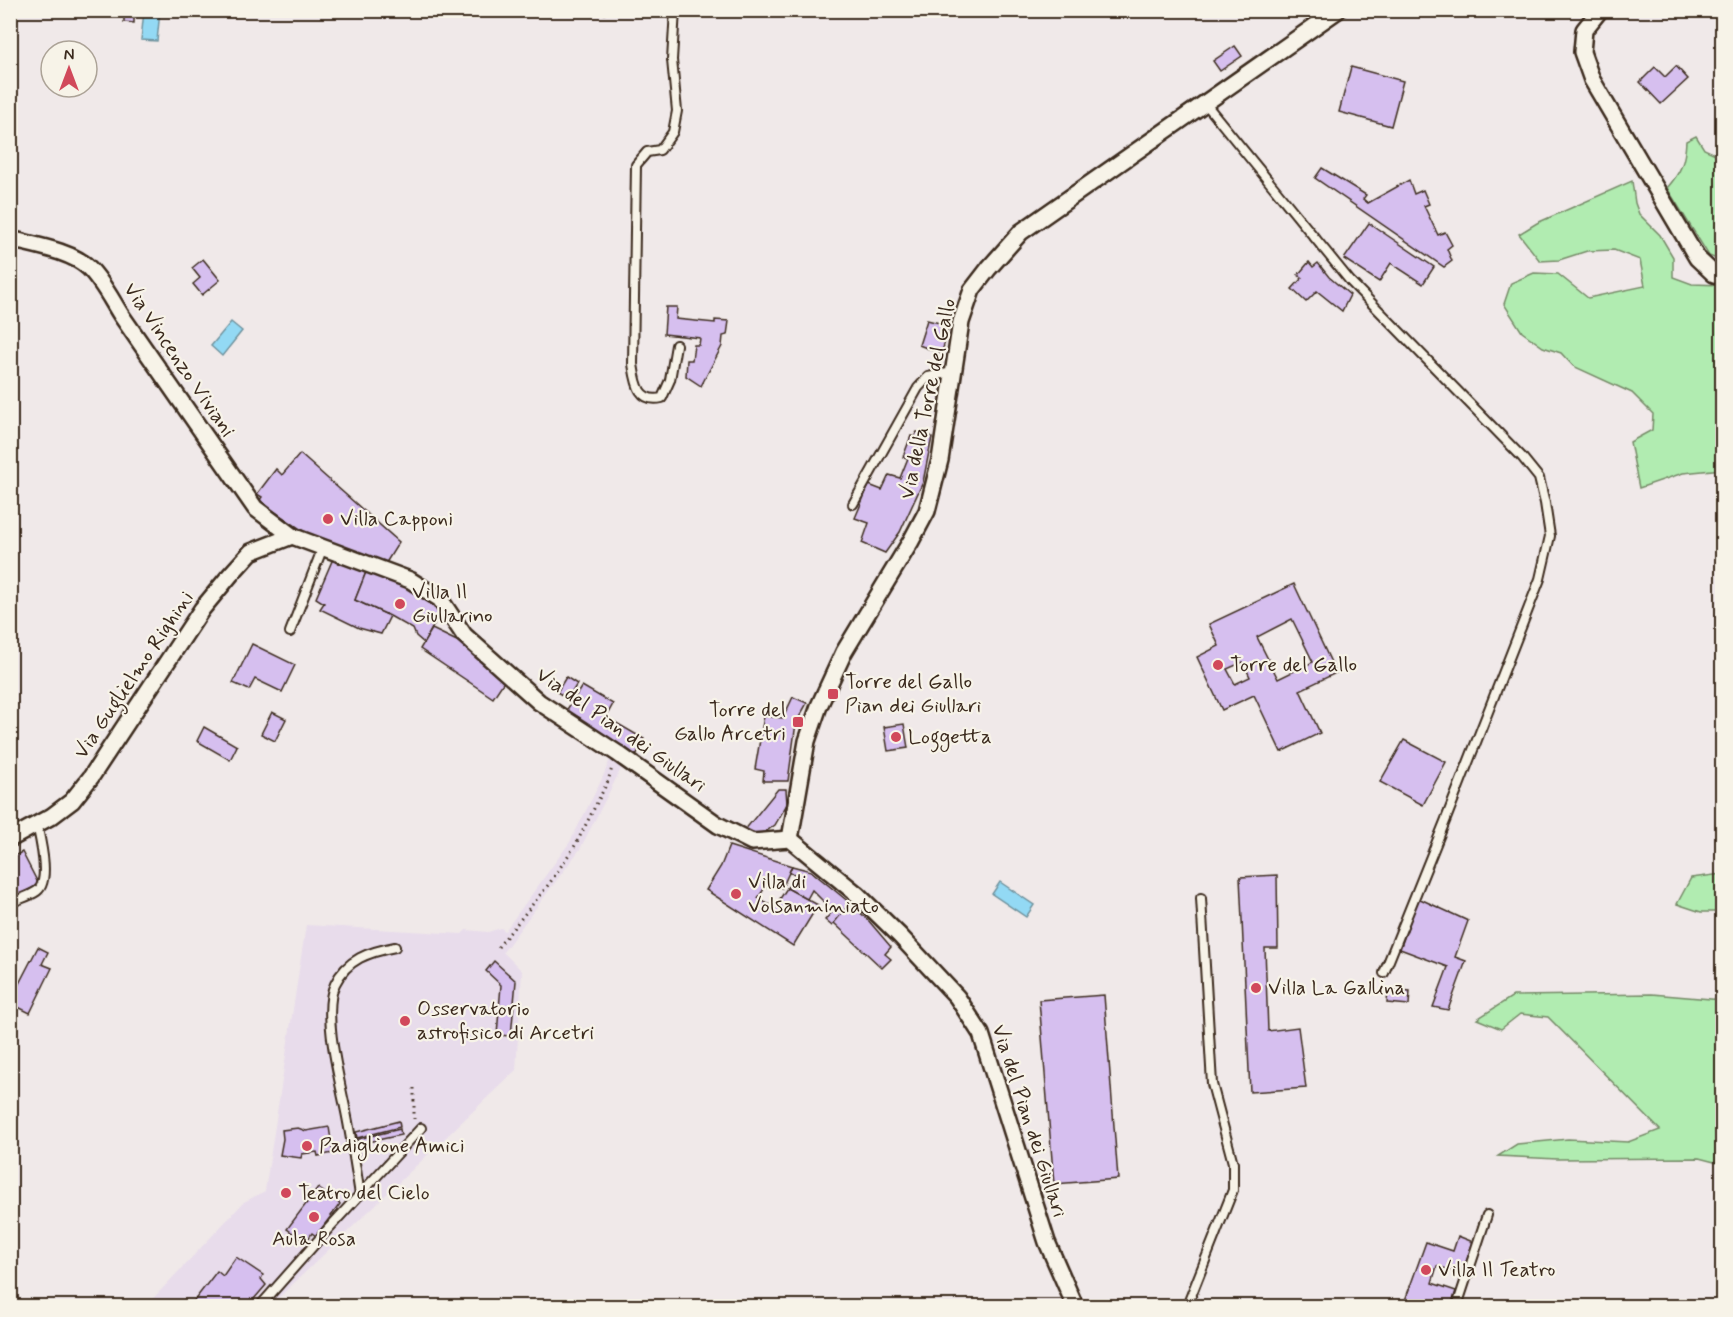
<svg xmlns="http://www.w3.org/2000/svg" width="1733" height="1317" viewBox="0 0 1733 1317" font-family="Mynerve,sans-serif">
<style>
.built{fill:#e8dceb}
.green{fill:#b1ecb1;stroke:#768b68;stroke-width:1.5}
.water{fill:#93d9f4;stroke:#70939e;stroke-width:1.5}
.building{fill:#d6bfef;stroke:#3b2a1e;stroke-width:1.5;fill-rule:evenodd}
.lines{fill:none;stroke-linecap:round;stroke-linejoin:round}
.lane-casing{stroke:#3b2a1e;stroke-width:12}
.street-casing{stroke:#3b2a1e;stroke-width:20}
.path{stroke:#3b2a1e;stroke-width:3;stroke-dasharray:1.5 4.5;stroke-linecap:butt}
.lane{stroke:#f7f3e8;stroke-width:8}
.street{stroke:#f7f3e8;stroke-width:15}
.poi-dot{fill:#d1495b;stroke:#f7f3e8;stroke-width:2}
.labels{text-anchor:middle;dominant-baseline:central;stroke-width:4.5;stroke-linejoin:round;paint-order:stroke}
.street-label{font-size:21px;fill:#3b2a1e;stroke:#f7f3e8}
.poi-label{font-size:21px;fill:#3b2a1e;stroke:#f7f3e8;text-anchor:start}
</style>
<rect width="100%" height="100%" fill="#f0e9e9"/>
<filter id="ink" filterUnits="userSpaceOnUse"><feTurbulence type="fractalNoise" baseFrequency=".0167" numOctaves="2"/><feDisplacementMap in="SourceGraphic" scale="12" xChannelSelector="R" yChannelSelector="G"/><feConvolveMatrix kernelMatrix="1 2 1 2 8 2 1 2 1" color-interpolation-filters="sRGB"/></filter>
<g filter="url(#ink)">
<!-- built -->
<path class="built" d="M611,757L623,765L580,849L503,952L522,971L516,1070L270,1306H146L244,1202L265,1191L306,925L462,934L466,930L488,932L501,928L505,931L570,842L602,779Z"/>
<!-- green -->
<g class="green">
<path d="M1696,136L1704,149L1720,156L1722,160V261L1709,256L1667,188C1681,172 1685,162 1686,141Z"/>
<path d="M1632,181L1635,203L1639,214L1660,235L1673,257V277L1692,284L1722,285V469L1683,473L1639,488L1630,442L1652,430L1653,414L1632,393L1573,366L1561,353L1543,347L1522,332L1504,304L1511,283L1534,273L1558,274L1588,298L1645,286L1640,260L1614,250L1587,251L1559,260L1540,261L1519,234L1537,223Z"/>
<path d="M1722,874V912H1701L1677,904L1691,878Z"/>
<path d="M1652,994L1722,1000V1164L1699,1158L1557,1159L1498,1156L1517,1144L1568,1139L1628,1142L1660,1130L1548,1017L1520,1014L1501,1029L1477,1019L1513,996Z"/>
</g>
<!-- water -->
<g class="water">
<path d="M144,11H160L157,41L141,40Z"/>
<path d="M231,322L242,331L222,356L211,346Z"/>
<path d="M1000,882L1034,905L1026,917L992,894Z"/>
</g>
<!-- building -->
<g class="building">
<path d="M124,12H134V23L124,22Z"/>
<path d="M1235,46L1242,56L1220,71L1213,61Z"/>
<path d="M1676,66L1688,79L1661,104L1640,82L1655,67L1665,77Z"/>
<path d="M1351,67L1403,81L1391,126L1339,112Z"/>
<path d="M1322,168L1366,195L1363,199L1368,203L1409,180L1414,194L1423,190L1429,204L1424,206L1438,235L1445,232L1452,245L1447,249L1452,261L1444,267L1315,178Z"/>
<path d="M1369,223L1434,267L1423,284L1391,263L1379,282L1344,259Z"/>
<path d="M203,259L220,280L202,295L193,284L200,278L192,268Z"/>
<path d="M1309,262L1313,267L1318,263L1329,277L1350,295L1342,311L1317,291L1306,302L1292,289L1302,278L1298,275Z"/>
<path d="M666,307H677L676,319L715,323V320L729,321L727,335L723,336L722,346L701,386L686,376L687,360H692L694,345H699L700,338L664,334Z"/>
<path d="M927,320L948,325L942,354L919,345Z"/>
<path d="M917,432L932,437L923,482L900,532L885,553L862,543L869,523L855,518L869,485L882,490L889,475L900,478L908,458L903,457L911,436L914,437Z"/>
<path d="M300,454L399,542L384,566L311,536L259,501L262,497L257,494L276,469L282,475Z"/>
<path d="M335,554L368,567L355,600L390,616L381,634L359,628L320,609L324,603L316,598Z"/>
<path d="M368,567L429,594L442,609L424,643L416,636L413,629L390,616L355,600Z"/>
<path d="M1294,584L1336,673L1300,690L1320,733L1281,752L1254,695L1222,710L1197,657L1219,646L1209,624ZM1292,619L1313,662L1278,679L1257,637ZM1243,662L1250,677L1235,684L1227,669Z"/>
<path d="M432,629L461,643L505,680L493,698L420,649Z"/>
<path d="M252,644L295,665L282,692L255,679L249,690L233,683Z"/>
<path d="M566,677L577,684L568,699L557,692Z"/>
<path d="M582,686L613,704L606,717L644,739L634,760L577,722L580,718L566,711Z"/>
<path d="M793,697L807,703L796,723L788,781H763L764,771L755,769L764,716L783,718Z"/>
<path d="M272,712L286,719L275,741L261,734Z"/>
<path d="M904,724L908,748L888,751L884,727Z"/>
<path d="M204,727L237,746L230,760L197,741Z"/>
<path d="M1404,740L1446,762L1423,805L1380,782Z"/>
<path d="M778,789H786L787,804L775,825L765,832L750,835L744,831Z"/>
<path d="M729,846L792,866L782,888L768,883L758,898L774,908L787,888L818,905L793,946L706,890L721,866Z"/>
<path d="M22,852L39,885L10,899V858Z"/>
<path d="M792,866L811,871L850,903L832,926L825,920L833,911L812,890L807,899L787,888L796,874L789,873Z"/>
<path d="M1277,875L1278,948H1265L1268,1031L1298,1027L1306,1088L1250,1092L1240,877Z"/>
<path d="M1418,898L1468,921L1455,957L1466,961L1448,1010L1433,1007L1448,967L1400,949Z"/>
<path d="M850,903L868,920L891,947L885,954L891,959L882,968L834,923Z"/>
<path d="M38,947L48,952L42,964L52,968L30,1013L10,1003V1001Z"/>
<path d="M494,961L516,981L511,1036L497,1035L501,985L486,971Z"/>
<path d="M1388,989L1410,991L1409,1005L1387,1003Z"/>
<path d="M1104,995L1118,1179L1054,1184L1039,1000Z"/>
<path d="M399,1121L400,1127L357,1138L356,1132Z"/>
<path d="M329,1127L333,1153L318,1156L317,1152L302,1154L301,1158L280,1155L283,1139L282,1130L298,1128L306,1131Z"/>
<path d="M400,1129L401,1135L359,1144L358,1139Z"/>
<path d="M318,1188L340,1204L316,1236L312,1233L306,1242L287,1229Z"/>
<path d="M1458,1236L1473,1242L1462,1274L1437,1266L1432,1283L1456,1291L1451,1306H1403L1426,1242L1453,1251Z"/>
<path d="M236,1257L263,1275L261,1279L266,1285L248,1306H190L217,1271L223,1276Z"/>
</g>
<g class="lines">
<!-- lane casing -->
<g class="lane-casing">
<g id="lane">
<path d="M675,10L672,60L677,111L673,132L660,150L647,152L636,165L633,364C636,383 638,403 662,398L670,380L676,345"/>
<path d="M1205,103L1350,281L1522,457L1539,478L1545,503L1550,536L1540,579L1446,819L1384,973"/>
<path d="M853,504L918,388L928,377L953,372"/>
<path d="M290,632L323,547"/>
<path d="M10,903C19,899 30,896 37,891C51,881 40,839 37,824"/>
<path d="M360,1195C356,1169 352,1143 347,1117C341,1085 321,1013 335,984C347,959 369,952 395,947"/>
<path d="M260,1306L329,1228L421,1128"/>
<path d="M1187,1306L1233,1190V1163L1212,1084L1201,898"/>
<path d="M1457,1306L1487,1215"/>
</g>
</g>
<!-- street casing -->
<g class="street-casing">
<g id="street">
<path d="M1600,10L1584,30L1582,52L1592,80L1697,258L1714,274L1722,276"/>
<path d="M10,239C33,245 72,251 89,268C102,281 111,299 121,315L255,508L292,536L410,580L440,599L464,635L539,702L617,753L718,825L752,842L790,839"/>
<path d="M10,839L52,816L72,801L91,777L202,609L231,574L251,552L292,536"/>
<path d="M790,839L807,741L819,706L844,652L911,541L927,511L940,460L961,322L972,290L989,268L1021,232L1338,10"/>
<path d="M790,839L858,895L900,936L957,997L981,1034L1047,1242L1075,1306"/>
</g>
</g>
<!-- path -->
<g class="path">
<path d="M568,10L606,13L616,10"/>
<path d="M498,947L549,884L576,844L608,781L612,768"/>
<path d="M414,1088V1119"/>
</g>
<!-- lane -->
<use href="#lane" class="lane"/>
<!-- street -->
<use href="#street" class="street"/>
</g>
</g>
<!-- markers -->
<g class="poi-dot">
<circle cx="328" cy="519" r="6"/>
<circle cx="400" cy="604" r="6"/>
<circle cx="1218" cy="665" r="6"/>
<rect x="827" y="688" width="12" height="12" rx="3"/>
<rect x="792" y="716" width="12" height="12" rx="3"/>
<circle cx="896" cy="737" r="6"/>
<circle cx="736" cy="894" r="6"/>
<circle cx="1256" cy="988" r="6"/>
<circle cx="405" cy="1021" r="6"/>
<circle cx="307" cy="1146" r="6"/>
<circle cx="286" cy="1193" r="6"/>
<circle cx="314" cy="1217" r="6"/>
<circle cx="1426" cy="1270" r="6"/>
</g>
<g class="labels">
<!-- street labels -->
<g class="street-label">
<text transform="translate(179 360) rotate(56)">Via Vincenzo Viviani</text>
<text transform="translate(928 399) rotate(-78)">Via della Torre del Gallo</text>
<text transform="translate(134 675) rotate(-56)">Via Guglielmo Righini</text>
<text transform="translate(621 730) rotate(35)">Via del Pian dei Giullari</text>
<text transform="translate(1029 1121) rotate(72)">Via del Pian dei Giullari</text>
</g>
<!-- poi labels -->
<g class="poi-label">
<text x="340" y="519">Villa Capponi</text>
<text x="412" y="592">Villa Il<tspan x="412" dy="24">Giullarino</tspan></text>
<text x="1230" y="665">Torre del Gallo</text>
<text x="845" y="682">Torre del Gallo<tspan x="845" dy="24">Pian dei Giullari</tspan></text>
<text x="786" y="710" text-anchor="end">Torre del<tspan x="786" dy="24">Gallo Arcetri</tspan></text>
<text x="908" y="737">Loggetta</text>
<text x="748" y="882">Villa di<tspan x="748" dy="24">Volsanminiato</tspan></text>
<text x="1268" y="988">Villa La Gallina</text>
<text x="417" y="1009">Osservatorio<tspan x="417" dy="24">astrofisico di Arcetri</tspan></text>
<text x="319" y="1146">Padiglione Amici</text>
<text x="298" y="1193">Teatro del Cielo</text>
<text x="314" y="1239" text-anchor="middle">Aula Rosa</text>
<text x="1438" y="1270">Villa Il Teatro</text>
</g>
</g>
<!-- margin -->
<rect width="1733" height="1317" fill="none" stroke="#f7f3e8" stroke-width="36"/>
<rect x="18" y="18" width="1697" height="1281" fill="none" stroke="#3b2a1e" stroke-width="2" filter="url(#ink)"/>
<!-- north arrow -->
<g transform="translate(69 69)"><circle r="28" fill="#f7f3e8" stroke="#aca397" stroke-width="1.5"/>
<path d="M0-4.5L10 22L0 15L-10 22Z" fill="#d1495b"/>
<text y="-9" font-size="16" font-weight="bold" text-anchor="middle" fill="#3b2a1e">N</text>
</g>
</svg>
